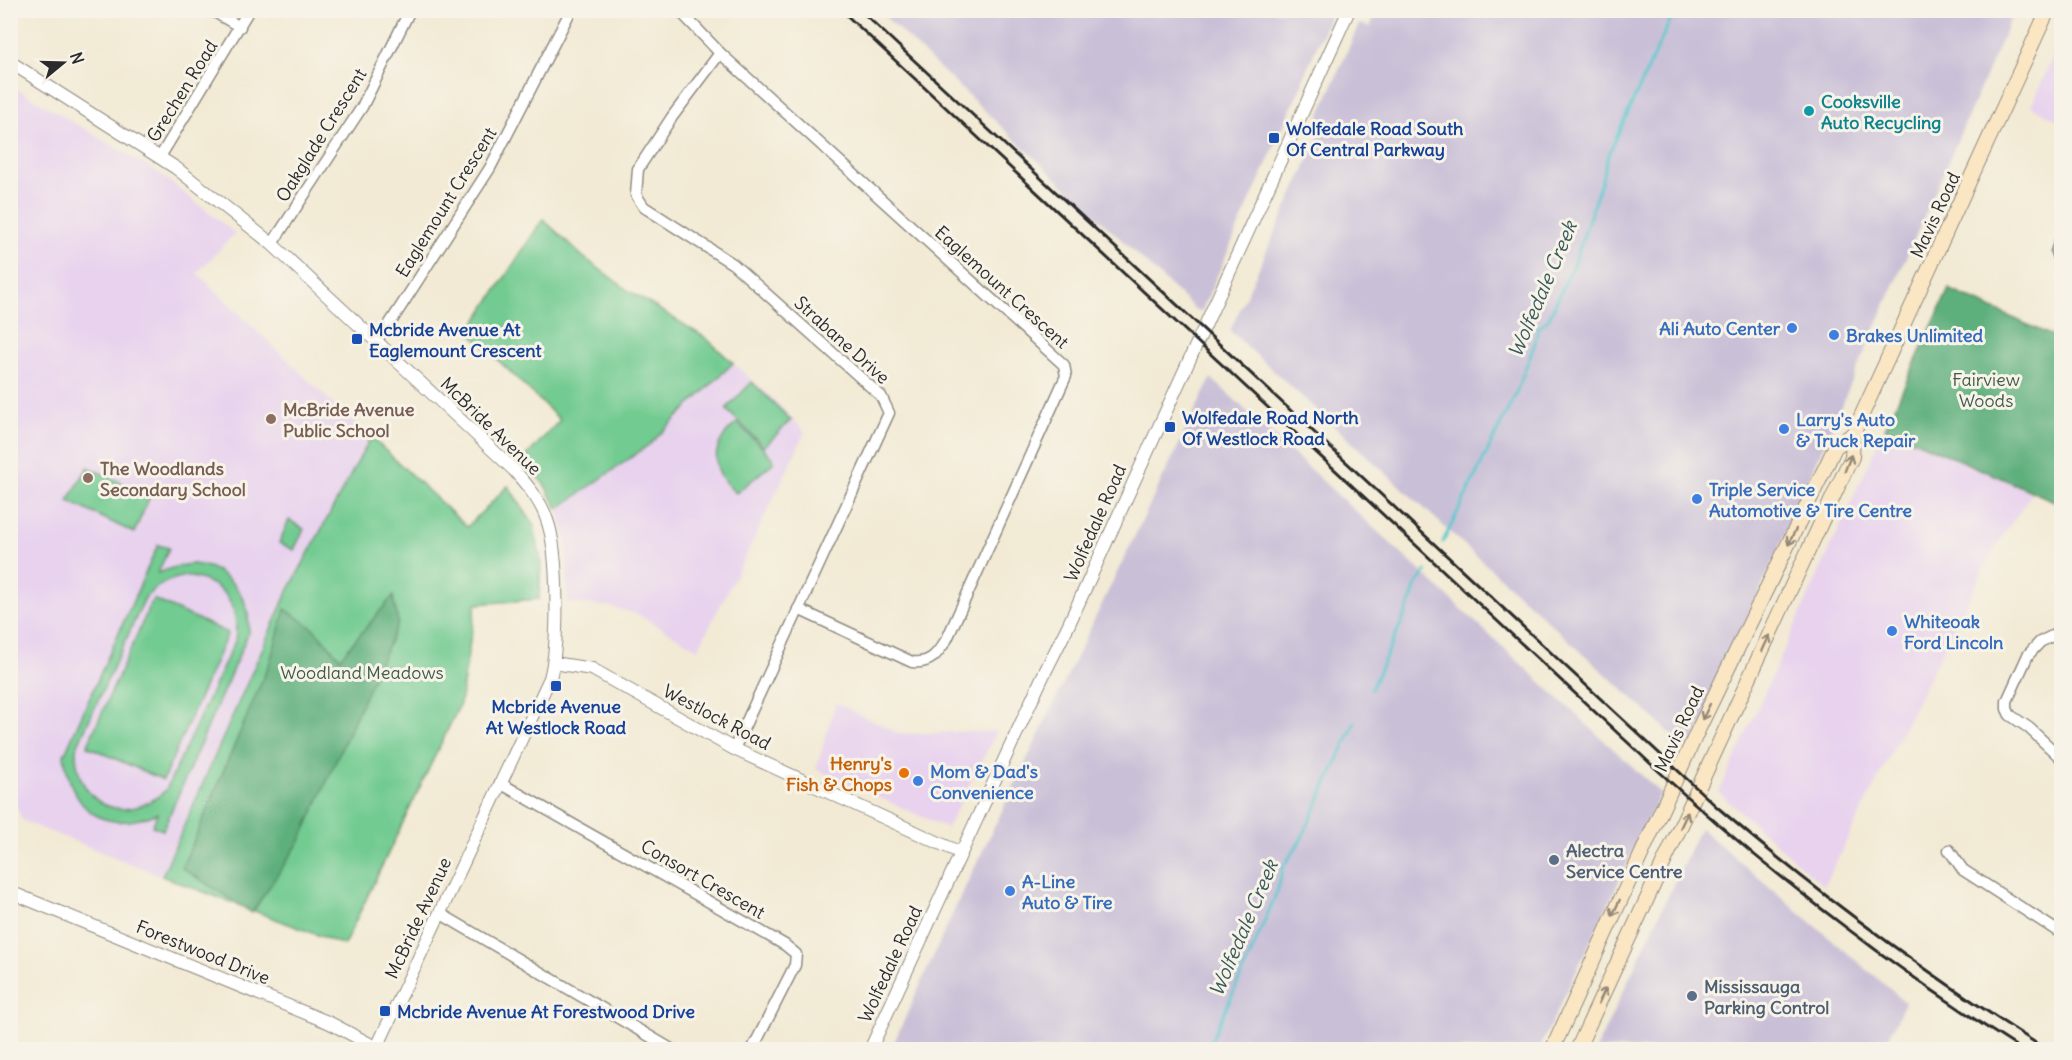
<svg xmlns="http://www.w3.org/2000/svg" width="2072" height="1060" viewBox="0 0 2072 1060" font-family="Delius,sans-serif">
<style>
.built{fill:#e8d2ee}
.industrial{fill:#c9bfd7}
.green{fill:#72cb91;stroke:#4e7b5e;stroke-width:1.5;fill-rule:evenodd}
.forest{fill:#5daf7b;stroke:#446d53;stroke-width:1.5}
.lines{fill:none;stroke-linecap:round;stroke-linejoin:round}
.stream{stroke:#59c7cd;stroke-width:3}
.minor-casing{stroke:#8e8a80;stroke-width:13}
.tertiary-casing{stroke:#8e8a80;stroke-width:14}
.secondary-casing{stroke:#8e8a80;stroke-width:16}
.minor{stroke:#fff;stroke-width:10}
.tertiary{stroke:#fff;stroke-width:12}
.secondary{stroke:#fbe6c4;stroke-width:14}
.rail{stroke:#2b2b2b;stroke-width:3}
.oneway{stroke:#938878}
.culture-dot{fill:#0f9aa8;stroke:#f7f3e8;stroke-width:2}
.transit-dot{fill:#1a4fb4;stroke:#f7f3e8;stroke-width:2}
.shop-dot{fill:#3f7fe0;stroke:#f7f3e8;stroke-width:2}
.education-dot{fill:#8d6e63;stroke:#f7f3e8;stroke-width:2}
.food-dot{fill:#e8710a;stroke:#f7f3e8;stroke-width:2}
.service-dot{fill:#5c6f8a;stroke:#f7f3e8;stroke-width:2}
.labels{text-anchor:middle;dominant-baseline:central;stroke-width:6;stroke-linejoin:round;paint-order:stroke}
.street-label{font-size:18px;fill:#2b2b2b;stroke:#f7f3e8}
.culture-label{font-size:18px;font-weight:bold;fill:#0d838f;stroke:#f7f3e8;text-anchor:start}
.transit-label{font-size:18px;font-weight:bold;fill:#164399;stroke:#f7f3e8;text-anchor:start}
.shop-label{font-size:18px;font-weight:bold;fill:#366cbe;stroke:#f7f3e8;text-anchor:start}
.park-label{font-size:18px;fill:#405b4a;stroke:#f7f3e8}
.education-label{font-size:18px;font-weight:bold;fill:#785e54;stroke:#f7f3e8;text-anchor:start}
.food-label{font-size:18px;font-weight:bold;fill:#c56008;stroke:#f7f3e8;text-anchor:end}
.service-label{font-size:18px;font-weight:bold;fill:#4e5e75;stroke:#f7f3e8;text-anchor:start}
.water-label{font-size:20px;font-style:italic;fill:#395a5c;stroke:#f7f3e8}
</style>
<rect width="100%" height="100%" fill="#f7f3e8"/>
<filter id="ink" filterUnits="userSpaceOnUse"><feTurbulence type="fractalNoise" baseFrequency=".0167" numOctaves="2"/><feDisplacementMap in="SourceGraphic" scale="12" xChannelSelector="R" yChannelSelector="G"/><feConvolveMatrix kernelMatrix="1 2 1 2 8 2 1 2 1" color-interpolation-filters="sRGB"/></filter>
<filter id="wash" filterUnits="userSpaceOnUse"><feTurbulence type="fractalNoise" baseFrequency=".008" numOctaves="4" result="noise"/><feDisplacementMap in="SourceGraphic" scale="24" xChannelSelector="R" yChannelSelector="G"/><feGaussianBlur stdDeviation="1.35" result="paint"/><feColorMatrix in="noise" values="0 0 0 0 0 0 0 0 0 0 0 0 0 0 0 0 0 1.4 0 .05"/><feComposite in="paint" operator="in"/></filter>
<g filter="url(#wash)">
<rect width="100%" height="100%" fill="#f2ead4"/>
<!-- built -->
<g class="built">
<path d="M2061,39V122L2031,106Z"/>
<path d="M11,85L160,174L235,233L197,273L330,401L371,437L286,595L162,876L23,821L11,795Z"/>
<path d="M733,363L774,400L805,432L750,547L698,649L637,614L611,607L568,602L566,539L558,509L650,444Z"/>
<path d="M1885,428L2032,493L1992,552L1824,886L1719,793Z"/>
<path d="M836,703L900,734L997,731L947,828L816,769Z"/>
</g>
<!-- industrial -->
<g class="industrial">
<path d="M879,11H1332L1304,76L1302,84L1201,312L1198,309L1197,311Z"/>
<path d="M1377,11H2014L1690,751L1230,331L1324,126L1316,123L1359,24L1370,27Z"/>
<path d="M1211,378L1661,793L1539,1049H891L958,902Z"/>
<path d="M1700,828L1905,1002L1884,1049H1596Z"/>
</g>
<!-- green -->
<g class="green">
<path d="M543,219L582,256L629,291L706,338L733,363L650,444L558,509L544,484L522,461L560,420L469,332Z"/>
<path d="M752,382L791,420L764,447L726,409Z"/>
<path d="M737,423L773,458V463L736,493C709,471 710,444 737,423Z"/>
<path d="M371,437L467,527L508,486L534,525L541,561L539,599L476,604L460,704L344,945L162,876L286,595Z"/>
<path d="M88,467L150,496L134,533L68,501Z"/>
<path d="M289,520L304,529L294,550L279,543Z"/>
<path d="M158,545L169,548L158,573C169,569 181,564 193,564C218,565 241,586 247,609C249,616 248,625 249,632L163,830L152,826L158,813C103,836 71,811 64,755ZM185,576C223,581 240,603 235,641L166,790C124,828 75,805 76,749L145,598C157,585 167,580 185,576Z"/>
<path d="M153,599L228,633L163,780L87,746Z"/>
</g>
<!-- forest -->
<g class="forest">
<path d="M1949,289L2061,340V504L1885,428Z"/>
<path d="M393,596L398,623L300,841L252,913L182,868L270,662L285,609L313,628L340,658Z"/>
</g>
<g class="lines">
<!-- stream -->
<g class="stream">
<path d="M1443,542L1516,393L1535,343L1538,327L1548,320L1576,259L1602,179L1607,158L1675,10"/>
<path d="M1371,689L1409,606L1416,585L1426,571"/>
<path d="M1207,1050L1249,958L1278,889L1283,867L1301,840L1355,722"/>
</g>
</g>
</g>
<g filter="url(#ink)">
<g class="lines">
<!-- minor casing -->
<g class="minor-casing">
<g id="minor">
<path d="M211,10L240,27"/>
<path d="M679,10L720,53L1064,365L1066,376L947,639C937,654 931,664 912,662L798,609"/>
<path d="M720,53L672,117L638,169L636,195L644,207L733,264L881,396L889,413L734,749"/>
<path d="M160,157L249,10"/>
<path d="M2062,235L2056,252L2062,269"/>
<path d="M272,244L362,107L410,10"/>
<path d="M375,341L387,328L490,168L571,10"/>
<path d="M2062,631L2040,642L2028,655L2007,701V709L2010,715L2029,728L2062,759"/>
<path d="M500,783L785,945L796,954L795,965L752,1050"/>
<path d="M1949,850L1963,870L2062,934"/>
<path d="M441,914L673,1050"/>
</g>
</g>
<!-- tertiary casing -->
<g class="tertiary-casing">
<g id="tertiary">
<path d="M10,62L176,168L272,244L514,470C527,485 541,501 547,520C559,552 559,645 550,678L377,1047"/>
<path d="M554,663L592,669L734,749L961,853"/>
<path d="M10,892L330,1023L381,1050"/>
<path d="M870,1050L1042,678L1068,626L1349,10"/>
</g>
</g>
<!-- secondary casing -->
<g class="secondary-casing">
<g id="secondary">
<path d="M1552,1050L1699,728L1829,460L1835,447L1853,434"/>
<path d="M1577,1050L1846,469L1852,457L1853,434L2048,10"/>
</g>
</g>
<!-- minor -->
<use href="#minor" class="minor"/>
<!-- tertiary -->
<use href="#tertiary" class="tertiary"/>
<!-- secondary -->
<use href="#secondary" class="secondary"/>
<!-- rail -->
<g class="rail">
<path d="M841,10L1653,766C1767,871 1891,967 2022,1050"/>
<path d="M860,10L1717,807C1821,896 1931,977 2047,1050"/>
</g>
</g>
<!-- one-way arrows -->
<defs><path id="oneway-shaft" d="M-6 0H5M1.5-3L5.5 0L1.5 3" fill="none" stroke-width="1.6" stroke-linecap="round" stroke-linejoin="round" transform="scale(1.5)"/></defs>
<g class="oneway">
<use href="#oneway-shaft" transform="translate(1848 463) rotate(-69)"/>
<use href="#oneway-shaft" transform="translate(1792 537) rotate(116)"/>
<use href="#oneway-shaft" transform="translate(1766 643) rotate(-65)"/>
<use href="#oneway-shaft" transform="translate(1706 712) rotate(116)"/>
<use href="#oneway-shaft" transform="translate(1684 820) rotate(-65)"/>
<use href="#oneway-shaft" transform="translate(1616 908) rotate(115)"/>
<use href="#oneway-shaft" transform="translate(1602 996) rotate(-65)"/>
</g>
</g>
<!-- markers -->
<circle class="culture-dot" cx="1809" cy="111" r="6"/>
<g class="transit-dot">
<rect x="1268" y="132" width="12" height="12" rx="3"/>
<rect x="351" y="333" width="12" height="12" rx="3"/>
<rect x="1164" y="421" width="12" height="12" rx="3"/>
<rect x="550" y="680" width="12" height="12" rx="3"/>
<rect x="379" y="1005" width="12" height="12" rx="3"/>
</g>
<g class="shop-dot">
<circle cx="1792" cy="328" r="6"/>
<circle cx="1834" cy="335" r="6"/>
<circle cx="1784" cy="429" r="6"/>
<circle cx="1697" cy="499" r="6"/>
<circle cx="1892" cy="631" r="6"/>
<circle cx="918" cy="781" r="6"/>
<circle cx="1010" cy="891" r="6"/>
</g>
<g class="education-dot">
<circle cx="271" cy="419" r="6"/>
<circle cx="88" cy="478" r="6"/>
</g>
<circle class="food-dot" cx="904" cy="773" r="6"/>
<g class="service-dot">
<circle cx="1554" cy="860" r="6"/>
<circle cx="1692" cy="996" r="6"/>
</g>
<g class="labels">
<!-- street labels -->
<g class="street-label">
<text transform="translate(182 91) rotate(-58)">Grechen Road</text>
<text transform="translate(321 135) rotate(-58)">Oakglade Crescent</text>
<text transform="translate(446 202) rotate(-58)">Eaglemount Crescent</text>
<text transform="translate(1935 215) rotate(-65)">Mavis Road</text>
<text transform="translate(1002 287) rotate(42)">Eaglemount Crescent</text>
<text transform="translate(842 340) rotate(42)">Strabane Drive</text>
<text transform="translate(491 426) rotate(44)">McBride Avenue</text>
<text transform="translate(1095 523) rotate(-66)">Wolfedale Road</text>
<text transform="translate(717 717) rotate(28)">Westlock Road</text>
<text transform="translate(1679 729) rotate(-65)">Mavis Road</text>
<text transform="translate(703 879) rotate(30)">Consort Crescent</text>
<text transform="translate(418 918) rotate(-65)">McBride Avenue</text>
<text transform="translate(203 952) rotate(22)">Forestwood Drive</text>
<text transform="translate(890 964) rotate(-65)">Wolfedale Road</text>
</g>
<!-- culture labels -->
<g class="culture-label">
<text x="1821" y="101">Cooksville<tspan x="1821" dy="21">Auto Recycling</tspan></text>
</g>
<!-- transit labels -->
<g class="transit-label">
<text x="1286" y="128">Wolfedale Road South<tspan x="1286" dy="21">Of Central Parkway</tspan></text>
<text x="369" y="329">Mcbride Avenue At<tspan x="369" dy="21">Eaglemount Crescent</tspan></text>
<text x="1182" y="417">Wolfedale Road North<tspan x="1182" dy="21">Of Westlock Road</tspan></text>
<text x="556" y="706" text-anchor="middle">Mcbride Avenue<tspan x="556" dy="21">At Westlock Road</tspan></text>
<text x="397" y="1011">Mcbride Avenue At Forestwood Drive</text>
</g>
<!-- shop labels -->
<g class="shop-label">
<text x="1780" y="328" text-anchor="end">Ali Auto Center</text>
<text x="1846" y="335">Brakes Unlimited</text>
<text x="1796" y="419">Larry's Auto<tspan x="1796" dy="21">&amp; Truck Repair</tspan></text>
<text x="1709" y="489">Triple Service<tspan x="1709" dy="21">Automotive &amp; Tire Centre</tspan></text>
<text x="1904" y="621">Whiteoak<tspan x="1904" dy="21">Ford Lincoln</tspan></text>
<text x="930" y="771">Mom &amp; Dad's<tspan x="930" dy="21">Convenience</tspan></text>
<text x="1022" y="881">A-Line<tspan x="1022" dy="21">Auto &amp; Tire</tspan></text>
</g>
<!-- park labels -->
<g class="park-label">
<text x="1986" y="379">Fairview<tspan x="1986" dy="21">Woods</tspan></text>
<text x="362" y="672">Woodland Meadows</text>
</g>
<!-- education labels -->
<g class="education-label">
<text x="283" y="409">McBride Avenue<tspan x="283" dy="21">Public School</tspan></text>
<text x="100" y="468">The Woodlands<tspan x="100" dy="21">Secondary School</tspan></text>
</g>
<!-- food labels -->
<g class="food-label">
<text x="892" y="763">Henry's<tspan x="892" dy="21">Fish &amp; Chops</tspan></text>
</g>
<!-- service labels -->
<g class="service-label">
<text x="1566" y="850">Alectra<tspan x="1566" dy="21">Service Centre</tspan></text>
<text x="1704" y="986">Mississauga<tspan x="1704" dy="21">Parking Control</tspan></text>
</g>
<!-- water labels -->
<g class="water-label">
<text transform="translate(1542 289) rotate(-67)">Wolfedale Creek</text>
<text transform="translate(1243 928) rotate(-67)">Wolfedale Creek</text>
</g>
</g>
<!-- margin -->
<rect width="2072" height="1060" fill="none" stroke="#f7f3e8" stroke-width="36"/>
<!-- north arrow -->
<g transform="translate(63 63) rotate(71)" stroke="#f7f3e8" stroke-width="4.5" paint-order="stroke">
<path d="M0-4.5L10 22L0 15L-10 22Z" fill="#2b2b2b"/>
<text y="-9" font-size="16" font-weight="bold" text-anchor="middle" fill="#2b2b2b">N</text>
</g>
</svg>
